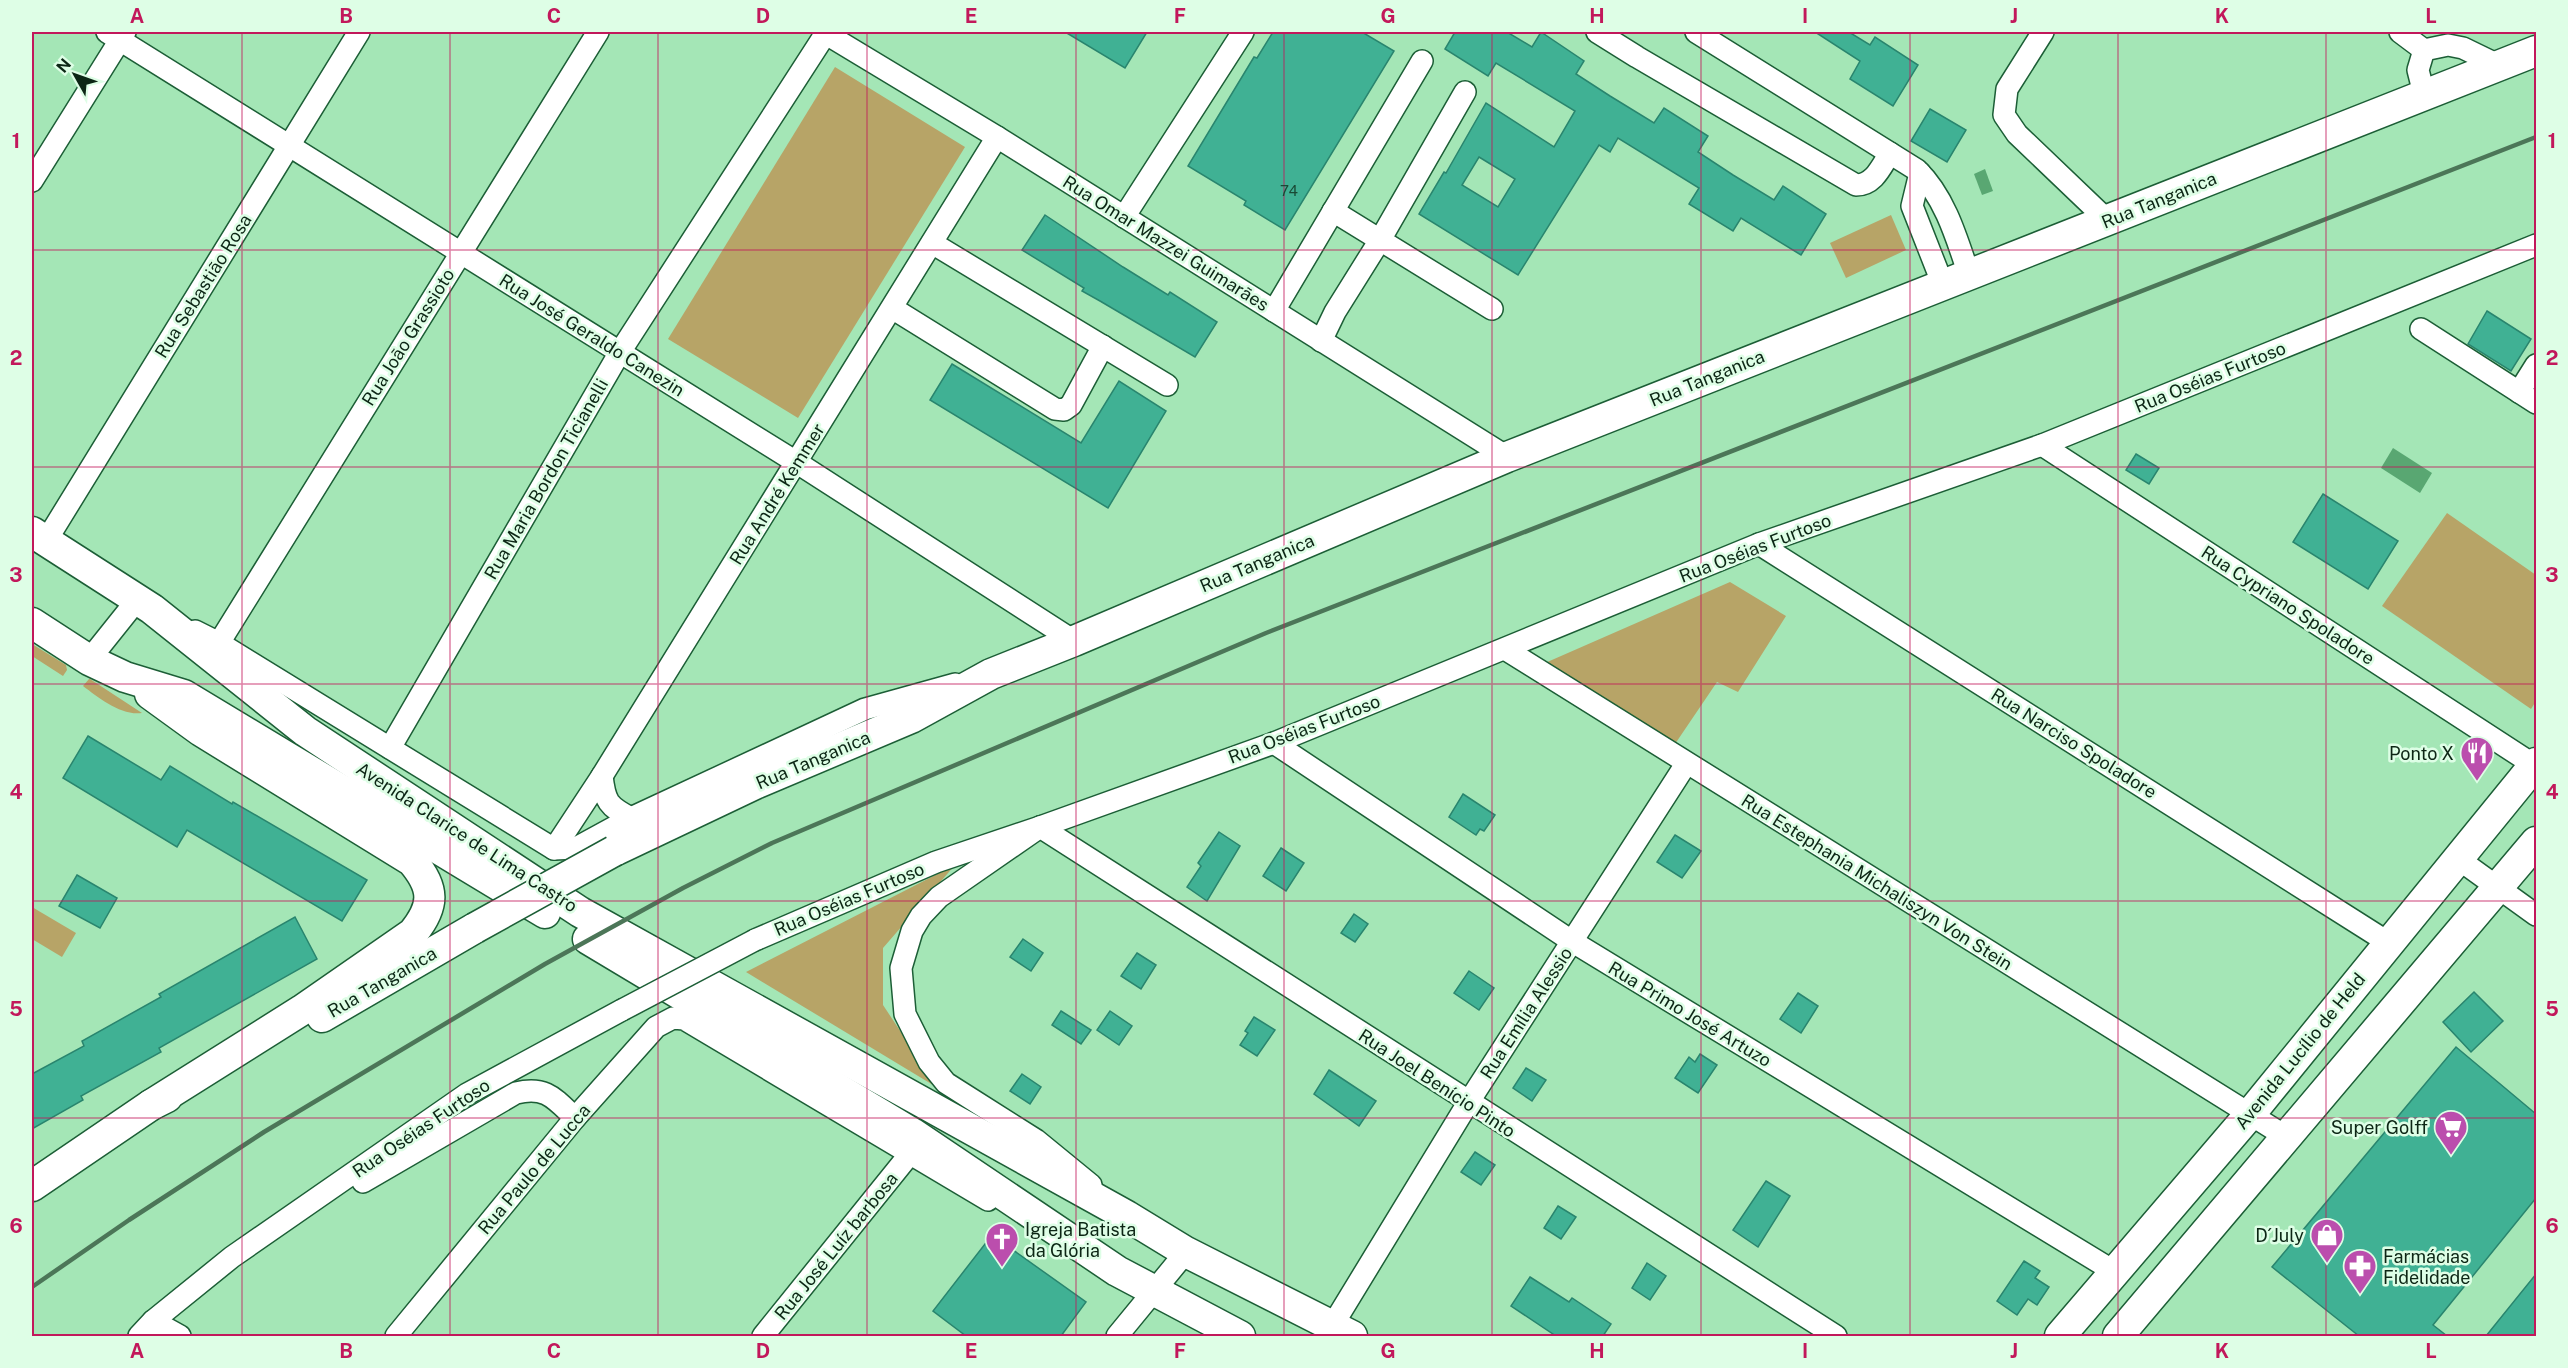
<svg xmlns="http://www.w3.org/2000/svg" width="2568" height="1368" viewBox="0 0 2568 1368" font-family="'Public Sans',sans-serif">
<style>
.green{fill:#b7a467}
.water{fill:#59a772}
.building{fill:#40b194;stroke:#29856e;stroke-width:1.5;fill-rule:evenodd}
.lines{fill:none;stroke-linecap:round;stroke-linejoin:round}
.street-casing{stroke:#1c5e36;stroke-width:24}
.secondary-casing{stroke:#1c5e36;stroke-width:33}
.street{stroke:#fff;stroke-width:21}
.secondary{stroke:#fff;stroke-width:30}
.rail{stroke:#4c7658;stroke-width:4.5}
.street-bridge-casing{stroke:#1c5e36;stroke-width:24;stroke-linecap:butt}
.secondary-bridge-casing{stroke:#1c5e36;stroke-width:33;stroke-linecap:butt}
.street-bridge{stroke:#fff;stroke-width:21}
.secondary-bridge{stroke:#fff;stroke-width:30}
.grid{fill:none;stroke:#c2185b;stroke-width:1.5;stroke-opacity:0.55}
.labels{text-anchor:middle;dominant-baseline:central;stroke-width:5;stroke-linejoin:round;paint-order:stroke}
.number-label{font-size:15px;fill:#194935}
.street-label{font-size:18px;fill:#0c2615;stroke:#defee6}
.poi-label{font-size:18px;fill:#0c2615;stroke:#defee6;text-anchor:end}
.neatline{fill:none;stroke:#c2185b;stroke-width:2}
.grid-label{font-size:20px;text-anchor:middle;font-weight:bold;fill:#c2185b}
</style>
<rect width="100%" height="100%" fill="#a4e6b6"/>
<!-- green -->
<g class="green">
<path d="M835,67L965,147L798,418L668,339Z"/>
<path d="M1891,215L1906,250L1846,278L1830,243Z"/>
<path d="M2447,513L2536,575V701L2531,709L2382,606Z"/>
<path d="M1730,582L1786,616L1738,692L1717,682L1675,744L1545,663Z"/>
<path d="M32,644L66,665L67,670L63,676L32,656Z"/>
<path d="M89,679H90L142,713C121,716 99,698 83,686Z"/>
<path d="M955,865L883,948V1005L938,1088L746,972Z"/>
<path d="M32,907L76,933L62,957L32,939Z"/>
</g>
<!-- water -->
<g class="water">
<path d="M1985,169L1993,191L1982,195L1974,174Z"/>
<path d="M2393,448L2432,473L2420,493L2381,468Z"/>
</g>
<!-- building -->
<g class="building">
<path d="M1065,32H1147L1125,68Z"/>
<path d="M1273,32H1362L1394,51L1285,230L1244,205L1246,201L1188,166L1254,57L1257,58Z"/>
<path d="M1455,32H1507L1532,47L1541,32L1584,61L1576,74L1610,96L1654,123L1664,108L1708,136L1698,152L1733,175L1774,200L1783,186L1826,214L1801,255L1741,218L1733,231L1689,204L1699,188L1618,138L1610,152L1599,145L1518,275L1419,214L1444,172L1446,173L1486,103L1554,147L1575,111L1496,63L1488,76L1445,49ZM1479,157L1515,179L1498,207L1462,185Z"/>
<path d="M1815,32H1849L1870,45L1875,37L1918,65L1893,106L1850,79L1860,61Z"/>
<path d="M1930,109L1966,130L1947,162L1911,141Z"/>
<path d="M1045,215L1123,267L1168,295L1170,292L1217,322L1195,357L1100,301L1082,291L1084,288L1022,250Z"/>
<path d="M2487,311L2531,339L2511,371L2468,344Z"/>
<path d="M952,364L1081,443L1119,381L1166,411L1108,508L930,400Z"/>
<path d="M2136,454L2159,468L2149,484L2126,470Z"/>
<path d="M2323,494L2398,541L2368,589L2293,542Z"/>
<path d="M88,736L161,780L170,766L232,804L233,802L367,880L342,921L187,830L177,847L63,778Z"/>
<path d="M1463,794L1495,815L1484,831L1480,829L1476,835L1449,817Z"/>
<path d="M1219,832L1240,846L1207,901L1187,887L1201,866L1198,863Z"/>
<path d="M1675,835L1701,851L1682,878L1657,862Z"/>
<path d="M1281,848L1304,863L1286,891L1263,876Z"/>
<path d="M77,875L117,898L100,928L59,906Z"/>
<path d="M1354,914L1368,924L1355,942L1341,933Z"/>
<path d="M295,917L317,959L159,1048L161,1052L81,1096L83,1100L32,1129V1074L84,1046L82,1041L161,997L159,994Z"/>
<path d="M1023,939L1043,953L1031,971L1010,957Z"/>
<path d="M1137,953L1156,965L1141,989L1121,976Z"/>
<path d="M1469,971L1494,988L1479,1010L1454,993Z"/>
<path d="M2474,992L2503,1021L2471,1052L2443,1022Z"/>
<path d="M1798,993L1818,1006L1801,1033L1780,1019Z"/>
<path d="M1061,1011L1091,1030L1081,1044L1052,1025Z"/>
<path d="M1110,1011L1132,1026L1119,1045L1097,1030Z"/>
<path d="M1254,1017L1275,1030L1257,1056L1240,1045L1248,1033L1245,1031Z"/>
<path d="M2456,1047L2536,1114V1198L2433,1325L2447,1336H2359L2272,1267Z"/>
<path d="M1700,1054L1717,1065L1698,1093L1675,1078L1689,1057L1695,1062Z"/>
<path d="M1526,1068L1546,1080L1532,1101L1513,1088Z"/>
<path d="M1329,1070L1376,1101L1359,1126L1314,1094Z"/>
<path d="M1022,1074L1041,1087L1030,1104L1010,1091Z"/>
<path d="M1475,1152L1495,1165L1481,1185L1461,1172Z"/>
<path d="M1766,1181L1790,1196L1758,1247L1733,1230Z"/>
<path d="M1558,1206L1576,1217L1561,1239L1544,1228Z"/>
<path d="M992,1235L1086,1302L1061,1336H966L933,1311Z"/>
<path d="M2024,1261L2040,1271L2035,1278L2049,1287L2037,1305L2028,1299L2017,1315L1997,1301Z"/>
<path d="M1647,1263L1666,1276L1650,1300L1632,1288Z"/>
<path d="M2536,1274V1336H2486Z"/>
<path d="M1530,1277L1569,1302L1572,1298L1611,1324L1603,1336H1556L1511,1306Z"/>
</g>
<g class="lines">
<!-- street casing -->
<g class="street-casing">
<g id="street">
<path d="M107,32L796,462L1074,641"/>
<path d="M823,32L997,137L1507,457"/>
<path d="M1597,32L1637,57L1856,185C1874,185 1881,167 1890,153"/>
<path d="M1696,32L1917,170C1945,197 1957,239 1969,275"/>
<path d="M2043,32L2007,89L2004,115L2017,134L2107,220"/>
<path d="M2400,32L2424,50"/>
<path d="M2424,94L2418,70L2424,50L2448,45L2463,48L2498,65"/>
<path d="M1920,173L1912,206L1943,285"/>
<path d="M32,181L125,32"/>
<path d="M1333,211L1492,309"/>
<path d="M1124,217L1243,32"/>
<path d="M932,243L1167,385"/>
<path d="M892,308L1055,409L1064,410L1071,405L1103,346"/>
<path d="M1274,311L1422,61"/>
<path d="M2421,329L2536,403"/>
<path d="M1321,341L1335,312L1380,240L1465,92"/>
<path d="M2519,392L2536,365"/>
<path d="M2042,445L2534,765"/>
<path d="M46,541L359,32"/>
<path d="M1759,544L2389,943"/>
<path d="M195,631L219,643L554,849L576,848L631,818L865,709L955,684"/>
<path d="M219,643L598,32"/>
<path d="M1505,649L2285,1136"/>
<path d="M89,660L137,600"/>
<path d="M1274,743L1573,942L2115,1272"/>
<path d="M390,748L620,352L826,33"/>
<path d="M602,776C605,802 608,806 631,818"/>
<path d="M554,849L602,776L997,137"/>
<path d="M2457,858L2536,915"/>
<path d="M755,940L936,862L1040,827L1274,743L1759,544L2042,445L2536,245"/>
<path d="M363,1182L516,1093C546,1086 554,1098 575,1118"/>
<path d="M1091,1185L1036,1140L946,1083L929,1062L905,1014L901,968L912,931L921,916L939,897L1040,827L1836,1336"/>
<path d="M153,1321L180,1336"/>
<path d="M139,1336L153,1321L232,1257L467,1094L622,1010"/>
<path d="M396,1336L575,1118L656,1027L673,1018L684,1019L988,1200"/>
<path d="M763,1336L909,1155"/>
<path d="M1117,1336L1186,1252"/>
<path d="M1326,1336L1468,1103L1686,764"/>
</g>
</g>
<!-- secondary casing -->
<g class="secondary-casing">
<g id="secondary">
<path d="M32,532L152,609L305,731L580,912L1127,1216L1186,1252L1352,1336"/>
<path d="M32,623L89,660L125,677L184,695L545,913"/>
<path d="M150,694L201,731L412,861C435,888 435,906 413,933L302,1010L151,1105"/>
<path d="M614,851L755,784L911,718L991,674L1074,641L1507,457L2536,51"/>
<path d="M588,939L912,1133L1117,1271L1240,1336"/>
<path d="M322,1017L475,928"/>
<path d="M32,1186L151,1105L167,1097"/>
<path d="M2060,1336L2251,1113L2536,763"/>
<path d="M2118,1336L2536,842"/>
</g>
</g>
<!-- street -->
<use href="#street" class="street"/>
<!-- secondary -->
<use href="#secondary" class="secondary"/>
<!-- rail -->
<path class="rail" d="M32,1287L129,1220L264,1132L545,964L683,888L772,843L1266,633L2536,137"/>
<!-- street-bridge casing -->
<g class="street-bridge-casing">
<path id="street-bridge" d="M622,1010L755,940"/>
</g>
<!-- secondary-bridge casing -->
<g class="secondary-bridge-casing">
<path id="secondary-bridge" d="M475,928L614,851"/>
</g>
<!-- street-bridge -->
<use href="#street-bridge" class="street-bridge"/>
<!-- secondary-bridge -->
<use href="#secondary-bridge" class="secondary-bridge"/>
</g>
<!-- grid -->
<path class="grid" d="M242,32V1336M450,32V1336M658,32V1336M867,32V1336M1076,32V1336M1284,32V1336M1492,32V1336M1701,32V1336M1910,32V1336M2118,32V1336M2326,32V1336M32,250H2536M32,467H2536M32,684H2536M32,901H2536M32,1118H2536"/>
<!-- icons -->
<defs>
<g id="restaurant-pin" transform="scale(1.725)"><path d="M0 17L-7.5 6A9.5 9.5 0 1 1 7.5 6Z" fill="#bb4ead" stroke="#defee6"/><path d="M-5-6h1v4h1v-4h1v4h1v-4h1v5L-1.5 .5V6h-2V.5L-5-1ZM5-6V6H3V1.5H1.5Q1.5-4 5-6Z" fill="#fff"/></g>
<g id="supermarket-pin" transform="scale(1.725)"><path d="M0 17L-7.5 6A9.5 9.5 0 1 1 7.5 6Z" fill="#bb4ead" stroke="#defee6"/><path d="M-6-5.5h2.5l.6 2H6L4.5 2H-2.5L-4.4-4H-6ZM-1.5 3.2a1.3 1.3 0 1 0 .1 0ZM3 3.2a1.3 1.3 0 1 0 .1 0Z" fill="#fff"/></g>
<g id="shop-pin" transform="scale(1.725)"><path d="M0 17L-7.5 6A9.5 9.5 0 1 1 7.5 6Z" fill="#bb4ead" stroke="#defee6"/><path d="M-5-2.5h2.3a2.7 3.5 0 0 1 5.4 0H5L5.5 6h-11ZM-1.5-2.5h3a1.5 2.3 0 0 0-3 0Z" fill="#fff"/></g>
<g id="church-pin" transform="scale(1.725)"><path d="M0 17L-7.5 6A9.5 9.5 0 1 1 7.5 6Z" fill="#bb4ead" stroke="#defee6"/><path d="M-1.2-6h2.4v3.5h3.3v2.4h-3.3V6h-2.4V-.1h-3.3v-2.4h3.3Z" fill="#fff"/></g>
<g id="pharmacy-pin" transform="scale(1.725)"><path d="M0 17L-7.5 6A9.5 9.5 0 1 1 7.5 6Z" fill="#bb4ead" stroke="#defee6"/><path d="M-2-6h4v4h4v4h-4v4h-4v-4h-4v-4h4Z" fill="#fff"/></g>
</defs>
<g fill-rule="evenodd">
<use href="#restaurant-pin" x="2477" y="753"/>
<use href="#supermarket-pin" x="2451" y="1127"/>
<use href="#shop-pin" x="2327" y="1235"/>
<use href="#church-pin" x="1002" y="1239"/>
<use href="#pharmacy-pin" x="2360" y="1266"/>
</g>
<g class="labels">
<!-- number labels -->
<g class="number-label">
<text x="1289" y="190">74</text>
</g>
<!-- street labels -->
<g class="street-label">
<text transform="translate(2159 200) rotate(-22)">Rua Tanganica</text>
<text transform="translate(1166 243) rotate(32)">Rua Omar Mazzei Guimarães</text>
<text transform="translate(203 286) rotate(-58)">Rua Sebastião Rosa</text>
<text transform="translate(592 335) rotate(32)">Rua José Geraldo Canezin</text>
<text transform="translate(408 337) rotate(-58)">Rua João Grassioto</text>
<text transform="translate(2210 377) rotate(-22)">Rua Oséias Furtoso</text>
<text transform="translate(1707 378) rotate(-22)">Rua Tanganica</text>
<text transform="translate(546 479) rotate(-60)">Rua Maria Bordon Ticianelli</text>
<text transform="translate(777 494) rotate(-58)">Rua André Kemmer</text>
<text transform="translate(1755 548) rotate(-21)">Rua Oséias Furtoso</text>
<text transform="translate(1257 563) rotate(-23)">Rua Tanganica</text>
<text transform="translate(2288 605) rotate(33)">Rua Cypriano Spoladore</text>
<text transform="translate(1304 729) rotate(-21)">Rua Oséias Furtoso</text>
<text transform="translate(2074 743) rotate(32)">Rua Narciso Spoladore</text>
<text transform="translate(813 760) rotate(-23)">Rua Tanganica</text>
<text transform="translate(467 837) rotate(33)">Avenida Clarice de Lima Castro</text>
<text transform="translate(1877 882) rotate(32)">Rua Estephania Michaliszyn Von Stein</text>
<text transform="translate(849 899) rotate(-23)">Rua Oséias Furtoso</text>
<text transform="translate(382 982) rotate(-30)">Rua Tanganica</text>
<text transform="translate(1526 1013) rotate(-57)">Rua Emília Alessio</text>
<text transform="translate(1690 1014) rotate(31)">Rua Primo José Artuzo</text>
<text transform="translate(2300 1051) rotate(-51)">Avenida Lucílio de Held</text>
<text transform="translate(1437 1083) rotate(33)">Rua Joel Benício Pinto</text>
<text transform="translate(421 1128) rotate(-34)">Rua Oséias Furtoso</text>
<text transform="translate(534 1169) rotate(-50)">Rua Paulo de Lucca</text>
<text transform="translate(836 1246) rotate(-51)">Rua José Luíz barbosa</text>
</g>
<!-- poi labels -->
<g class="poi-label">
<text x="2454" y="753">Ponto X</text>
<text x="2428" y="1127">Super Golff</text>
<text x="1025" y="1229" text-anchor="start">Igreja Batista<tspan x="1025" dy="21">da Glória</tspan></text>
<text x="2304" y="1235">D´July</text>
<text x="2383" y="1256" text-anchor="start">Farmácias<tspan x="2383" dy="21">Fidelidade</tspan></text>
</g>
</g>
<!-- border -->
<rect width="2568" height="1368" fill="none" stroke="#defee6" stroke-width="66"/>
<!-- north arrow -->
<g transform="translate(75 75) rotate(310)" stroke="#defee6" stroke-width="4.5" paint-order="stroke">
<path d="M0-4.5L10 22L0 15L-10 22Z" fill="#0c2615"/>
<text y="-9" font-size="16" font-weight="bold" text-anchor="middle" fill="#0c2615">N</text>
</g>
<rect x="33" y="33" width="2502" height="1302" class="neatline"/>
<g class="grid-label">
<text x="137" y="23">A</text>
<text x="346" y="23">B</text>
<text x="554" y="23">C</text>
<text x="763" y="23">D</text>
<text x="971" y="23">E</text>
<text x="1180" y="23">F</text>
<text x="1388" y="23">G</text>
<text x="1597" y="23">H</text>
<text x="1805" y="23">I</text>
<text x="2014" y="23">J</text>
<text x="2222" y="23">K</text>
<text x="2431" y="23">L</text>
<text x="16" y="148">1</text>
<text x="2552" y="148">1</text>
<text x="16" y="365">2</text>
<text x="2552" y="365">2</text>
<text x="16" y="582">3</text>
<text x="2552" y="582">3</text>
<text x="16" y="799">4</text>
<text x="2552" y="799">4</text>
<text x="16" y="1016">5</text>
<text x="2552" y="1016">5</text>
<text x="16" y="1233">6</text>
<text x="2552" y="1233">6</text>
<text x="137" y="1358">A</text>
<text x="346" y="1358">B</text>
<text x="554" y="1358">C</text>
<text x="763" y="1358">D</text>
<text x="971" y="1358">E</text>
<text x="1180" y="1358">F</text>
<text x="1388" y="1358">G</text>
<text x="1597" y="1358">H</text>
<text x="1805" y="1358">I</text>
<text x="2014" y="1358">J</text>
<text x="2222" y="1358">K</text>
<text x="2431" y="1358">L</text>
</g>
</svg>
